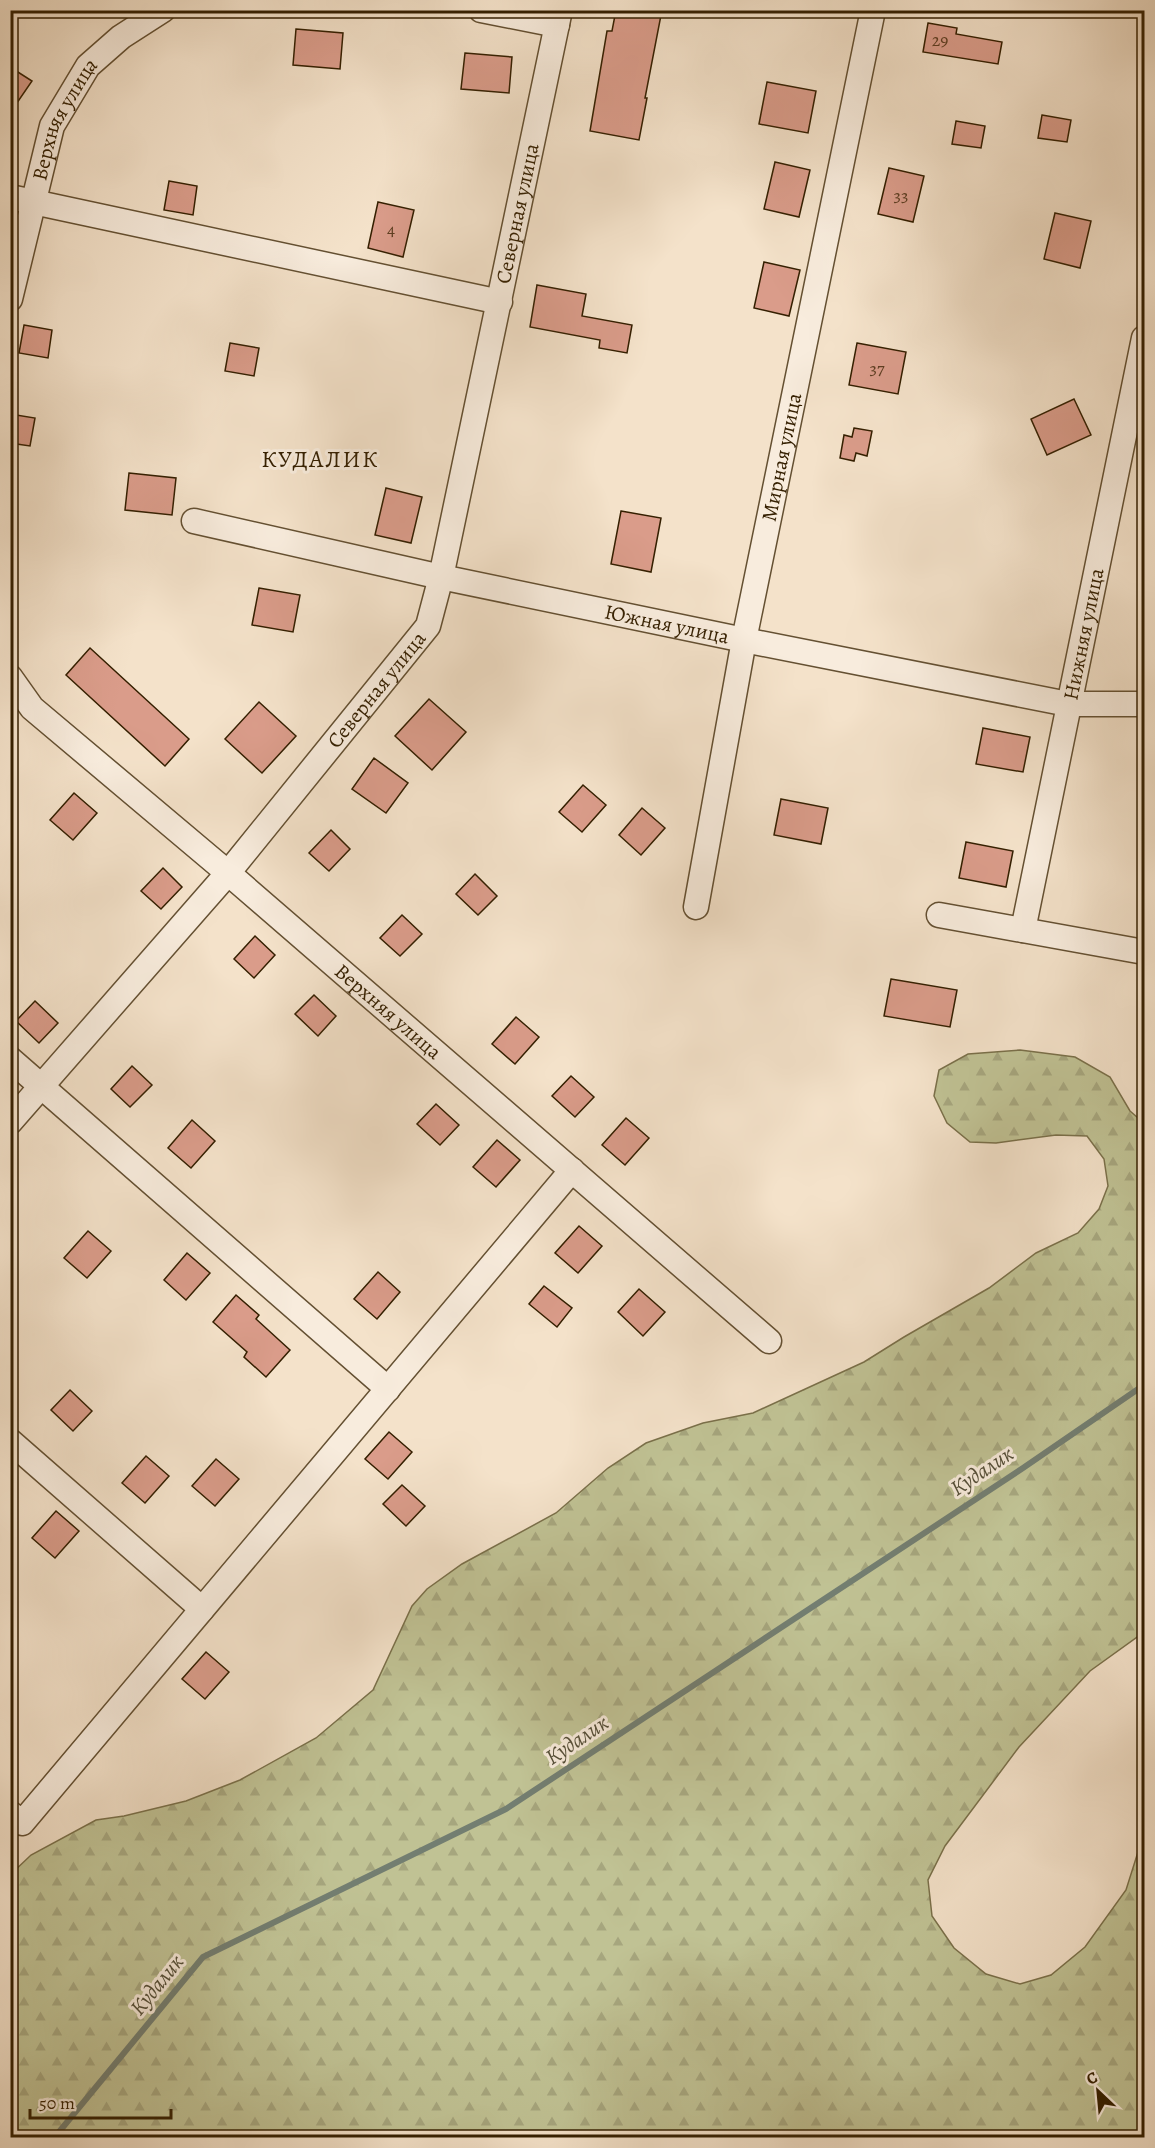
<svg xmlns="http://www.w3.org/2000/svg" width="1155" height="2148" viewBox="0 0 1155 2148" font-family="Alegreya,serif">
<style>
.forest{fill:url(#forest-firs);stroke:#7a704a;stroke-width:1.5}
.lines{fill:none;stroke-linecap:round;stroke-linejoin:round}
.stream{stroke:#737e71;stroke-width:6}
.building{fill:#da9c8a;stroke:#341f00;stroke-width:1.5}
.minor-casing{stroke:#645032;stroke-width:27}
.minor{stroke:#f8ecdd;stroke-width:24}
.labels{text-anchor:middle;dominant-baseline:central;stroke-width:6;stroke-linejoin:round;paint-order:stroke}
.number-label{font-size:18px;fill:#5e3e22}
.street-label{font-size:21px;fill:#341f00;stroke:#f8ecdd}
.water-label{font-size:22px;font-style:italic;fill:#544e38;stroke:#f8ecdd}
.quarter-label{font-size:24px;letter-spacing:1.5px;fill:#341f00;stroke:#f8ecdd}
</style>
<defs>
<pattern id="forest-firs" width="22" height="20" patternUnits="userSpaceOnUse" patternTransform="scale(1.5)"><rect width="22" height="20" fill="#c0c294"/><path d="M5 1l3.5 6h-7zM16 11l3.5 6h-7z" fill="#a6a67e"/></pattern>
</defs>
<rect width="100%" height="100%" fill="#f4e2ca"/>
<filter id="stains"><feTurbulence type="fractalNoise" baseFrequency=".00333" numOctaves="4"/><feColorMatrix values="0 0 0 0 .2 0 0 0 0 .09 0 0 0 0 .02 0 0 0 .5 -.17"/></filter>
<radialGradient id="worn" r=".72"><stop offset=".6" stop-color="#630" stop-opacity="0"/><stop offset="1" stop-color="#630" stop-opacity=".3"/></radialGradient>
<!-- forest -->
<path class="forest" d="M1020,1050L1075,1057L1110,1077L1130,1111L1144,1123V1632L1090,1671L1019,1747L945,1846L928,1880L932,1916L954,1948L986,1974L1020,1984L1051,1975L1085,1947L1126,1890L1144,1833V2137H11V1874L31,1855L96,1820L124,1816L186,1801L240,1780L316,1738L373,1690L412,1606L427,1589L462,1564L556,1513L608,1468L646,1443L703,1423L753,1413L864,1362L904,1337L989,1288L1036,1253L1078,1233L1099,1209L1108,1186L1104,1159L1087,1136L1056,1135L996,1143L970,1142L947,1123L934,1096L939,1070L968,1054Z"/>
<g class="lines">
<!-- stream -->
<path class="stream" d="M54,2138L203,1957L506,1809L1023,1468L1144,1385"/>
</g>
<!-- building -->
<g class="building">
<path d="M616,10H662L645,98H647L639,140L590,131L607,31H612Z"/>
<path d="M928,23L957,28L956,34L1002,42L998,64L923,52Z"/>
<path d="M296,29L343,33L340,69L293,65Z"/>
<path d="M465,53L512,57L509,93L461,89Z"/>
<path d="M10,67L32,81L10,113Z"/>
<path d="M767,82L816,91L808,133L759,124Z"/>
<path d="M1042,115L1071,120L1067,142L1038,138Z"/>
<path d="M956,121L985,126L981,148L952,144Z"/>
<path d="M775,162L810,170L799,217L764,209Z"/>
<path d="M889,168L924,176L913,222L878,214Z"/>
<path d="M169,181L197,186L193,215L164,210Z"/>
<path d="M378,202L414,210L403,257L368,248Z"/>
<path d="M1055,213L1091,221L1080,268L1044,259Z"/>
<path d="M764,262L800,270L789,316L754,308Z"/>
<path d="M537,285L586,294L582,316L632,325L627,353L599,348L600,340L530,327Z"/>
<path d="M24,325L52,330L48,358L19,353Z"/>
<path d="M230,343L259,348L254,376L225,371Z"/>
<path d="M857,343L906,352L898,394L849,385Z"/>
<path d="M1074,399L1091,435L1047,455L1031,419Z"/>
<path d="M10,414L35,418L30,446L10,443Z"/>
<path d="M854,428L872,431L867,456L856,453L854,461L840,458L844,435L852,437Z"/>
<path d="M129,473L176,478L172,515L125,510Z"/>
<path d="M386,488L422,497L411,543L375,535Z"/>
<path d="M621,511L661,518L651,572L611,564Z"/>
<path d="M259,588L300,595L293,632L252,625Z"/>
<path d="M90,648L189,739L165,766L66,675Z"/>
<path d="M429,699L466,732L432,770L395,736Z"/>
<path d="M259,702L296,736L262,773L225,739Z"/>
<path d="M983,728L1030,737L1023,772L976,764Z"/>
<path d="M374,758L408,783L386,813L352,789Z"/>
<path d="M583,785L606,805L582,832L559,812Z"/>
<path d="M74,793L97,813L73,840L50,820Z"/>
<path d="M781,799L828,808L821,844L774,835Z"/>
<path d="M642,808L665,828L641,855L619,835Z"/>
<path d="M331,830L350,849L329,871L309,853Z"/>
<path d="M966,842L1013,851L1006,887L959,878Z"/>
<path d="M163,868L182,887L161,909L141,891Z"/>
<path d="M475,874L497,896L478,915L456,894Z"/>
<path d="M402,915L422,934L400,956L380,938Z"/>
<path d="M255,936L275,955L254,978L234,959Z"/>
<path d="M891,979L957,990L950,1027L884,1016Z"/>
<path d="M314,995L336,1016L318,1036L295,1014Z"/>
<path d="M35,1001L58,1023L39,1043L16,1021Z"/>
<path d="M516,1017L539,1037L515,1064L492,1044Z"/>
<path d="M132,1066L152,1085L130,1107L111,1089Z"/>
<path d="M571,1076L594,1097L575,1117L552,1096Z"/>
<path d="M436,1104L459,1125L440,1145L417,1124Z"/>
<path d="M626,1118L649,1138L625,1165L602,1145Z"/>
<path d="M192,1120L215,1141L191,1168L168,1148Z"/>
<path d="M497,1140L520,1160L496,1187L473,1167Z"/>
<path d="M579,1226L602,1246L578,1273L555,1253Z"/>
<path d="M88,1231L111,1251L87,1278L64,1258Z"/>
<path d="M187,1253L210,1273L186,1300L164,1280Z"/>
<path d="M378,1272L400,1292L377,1319L354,1299Z"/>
<path d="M544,1286L572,1308L557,1327L529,1304Z"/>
<path d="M639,1289L665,1312L643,1336L618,1312Z"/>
<path d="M236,1295L259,1315L256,1319L290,1350L266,1377L244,1357L247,1352L213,1322Z"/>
<path d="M70,1390L92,1411L73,1431L51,1410Z"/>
<path d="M389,1432L412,1452L388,1479L365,1459Z"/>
<path d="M146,1456L169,1476L145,1503L122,1483Z"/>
<path d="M216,1459L239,1479L215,1506L192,1486Z"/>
<path d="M402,1485L425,1506L406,1526L383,1504Z"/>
<path d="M56,1511L79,1531L55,1558L32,1538Z"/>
<path d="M206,1652L229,1672L205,1699L182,1679Z"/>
</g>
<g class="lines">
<!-- minor casing -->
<g class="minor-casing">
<g id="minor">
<path d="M481,10L557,25"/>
<path d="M10,197L500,302"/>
<path id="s1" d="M10,299L52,126L88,66L121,37L163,10"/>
<path id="s2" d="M194,521L441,577L744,640L1068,704H1144"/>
<path id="s3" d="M10,677L32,708L228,873L769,1341"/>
<path id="s4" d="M696,907L744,640L873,10"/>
<path d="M939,915L1144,952"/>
<path id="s5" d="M1023,930L1144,338"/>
<path d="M10,1059L388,1389"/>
<path id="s6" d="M10,1122L228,873L428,626L441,577L560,10"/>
<path d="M10,1441L202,1609"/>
<path d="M10,1813L22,1823L572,1170"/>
</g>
</g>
<!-- minor -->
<use href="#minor" class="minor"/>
</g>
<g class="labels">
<!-- number labels -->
<g class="number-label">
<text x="940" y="40">29</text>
<text x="901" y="195">33</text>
<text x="391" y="229">4</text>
<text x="877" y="368">37</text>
</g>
<!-- street labels -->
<g class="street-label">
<text stroke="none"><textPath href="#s1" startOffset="189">Верхняя улица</textPath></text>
<text stroke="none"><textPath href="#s6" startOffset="1071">Северная улица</textPath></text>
<text stroke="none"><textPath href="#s4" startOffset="458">Мирная улица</textPath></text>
<text stroke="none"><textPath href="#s2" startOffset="484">Южная улица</textPath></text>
<text stroke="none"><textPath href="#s5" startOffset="302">Нижняя улица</textPath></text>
<text stroke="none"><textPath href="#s6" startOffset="567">Северная улица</textPath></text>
<text stroke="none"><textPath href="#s3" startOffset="506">Верхняя улица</textPath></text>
</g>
<!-- water labels -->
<g class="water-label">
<text transform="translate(982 1471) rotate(-34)">Кудалик</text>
<text transform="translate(577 1740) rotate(-34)">Кудалик</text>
<text transform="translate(157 1985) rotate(-51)">Кудалик</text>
</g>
<!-- quarter labels -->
<g class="quarter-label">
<text x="320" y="459">КУДАЛИК</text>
</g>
</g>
<!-- margin -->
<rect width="1155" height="2148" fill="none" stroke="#f4e2ca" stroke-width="36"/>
<rect x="12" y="12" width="1131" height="2124" fill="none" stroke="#341f00" stroke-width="3"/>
<rect x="18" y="18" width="1119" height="2112" fill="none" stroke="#341f00" stroke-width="1.5"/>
<!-- north arrow -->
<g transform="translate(1098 2091) rotate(334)" stroke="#f8ecdd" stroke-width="4.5" paint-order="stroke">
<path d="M0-4.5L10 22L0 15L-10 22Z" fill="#341f00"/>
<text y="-9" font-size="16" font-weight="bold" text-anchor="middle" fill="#341f00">С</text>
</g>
<!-- scale -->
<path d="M30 2109v9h141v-9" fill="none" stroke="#341f00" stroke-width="3"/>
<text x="39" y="2109" font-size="18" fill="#341f00" stroke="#f8ecdd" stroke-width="4.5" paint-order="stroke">50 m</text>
<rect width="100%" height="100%" filter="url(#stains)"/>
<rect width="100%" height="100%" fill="url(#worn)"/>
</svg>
